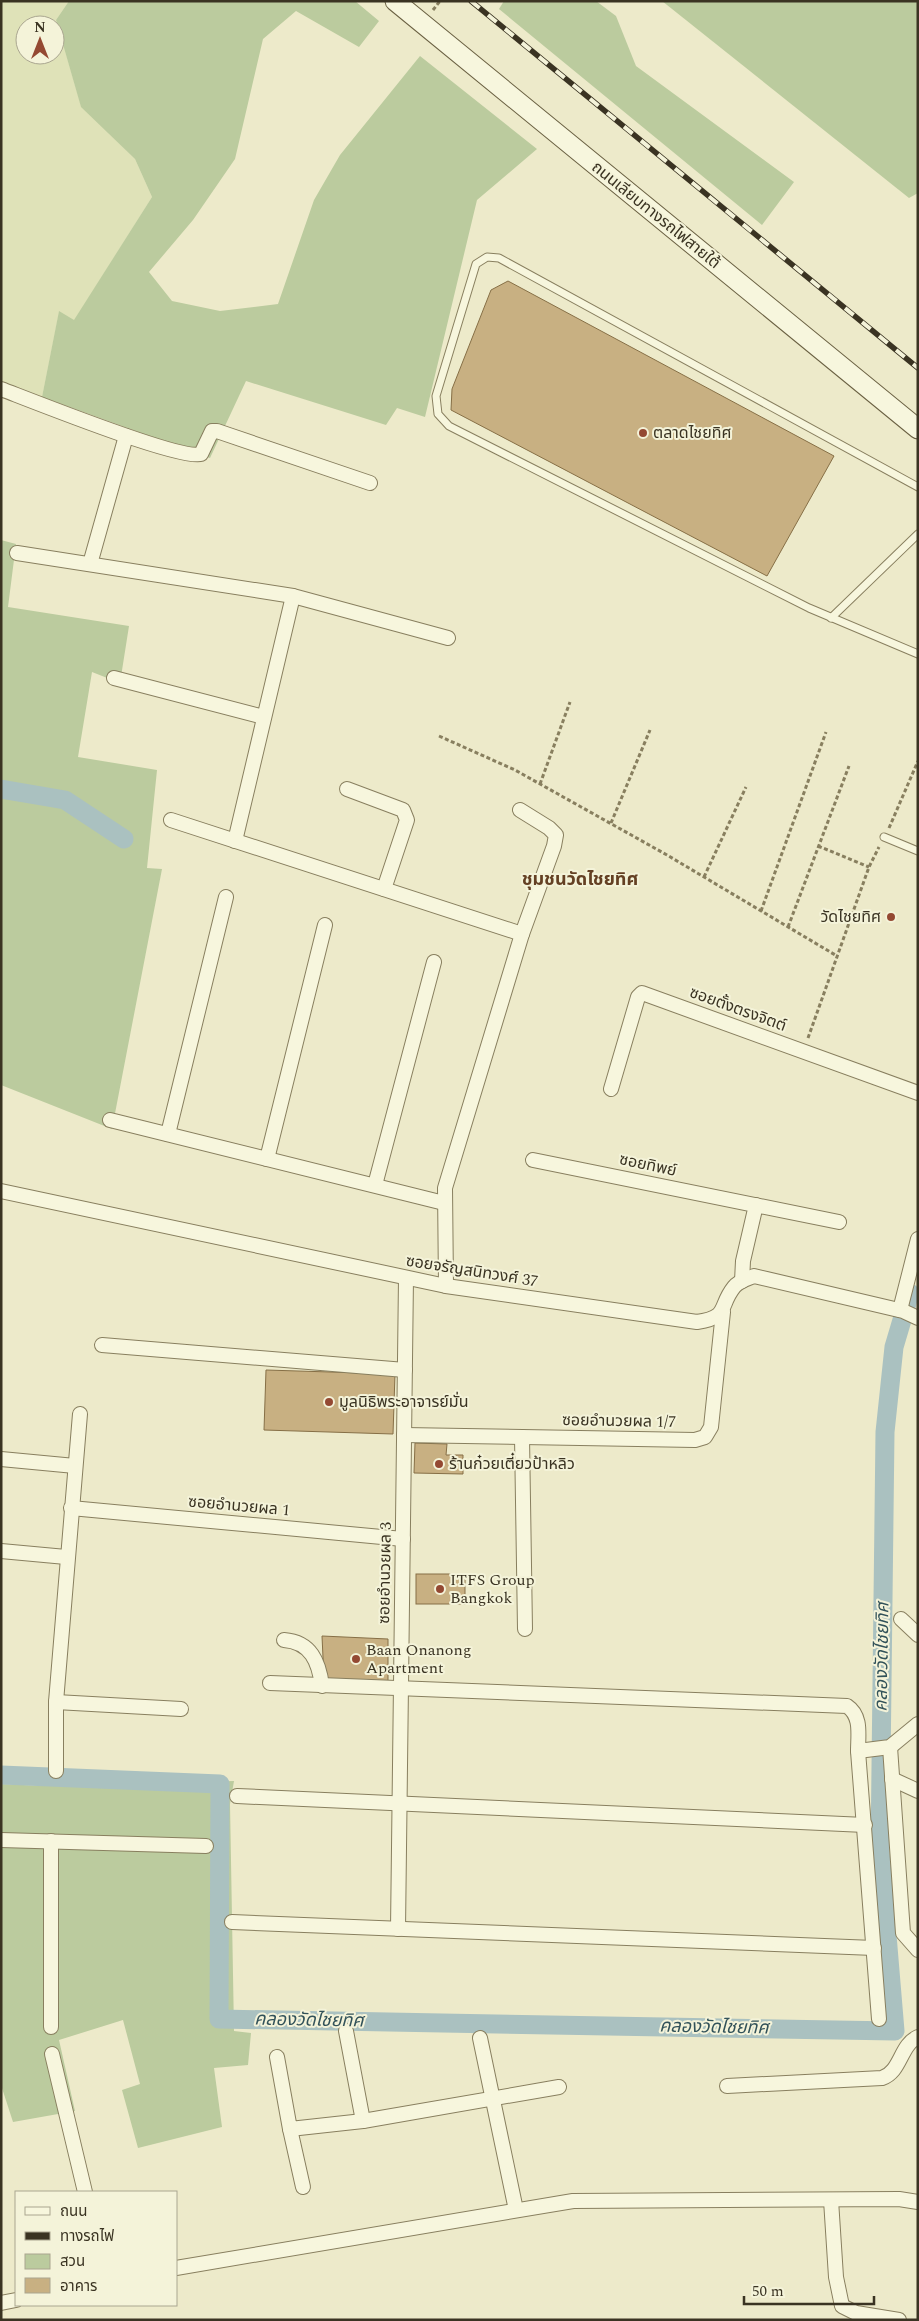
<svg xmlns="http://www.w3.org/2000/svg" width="919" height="2321" viewBox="0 0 919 2321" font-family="Spectral,'Noto Sans Thai',serif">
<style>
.farmland{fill:#dfe2b8;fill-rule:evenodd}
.green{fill:#bbcb9e}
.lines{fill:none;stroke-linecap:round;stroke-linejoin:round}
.canal{stroke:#aac1c0;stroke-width:19}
.building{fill:#c8b082;stroke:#866f46}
.lane-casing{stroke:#887f5f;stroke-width:9}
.street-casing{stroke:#887f5f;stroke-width:16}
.secondary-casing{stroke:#6a6042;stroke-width:21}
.path{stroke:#887f5f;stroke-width:3;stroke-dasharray:4 2.5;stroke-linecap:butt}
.lane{stroke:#f7f6dd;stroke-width:7}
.street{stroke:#f7f6dd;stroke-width:14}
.secondary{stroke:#f7f6dd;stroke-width:19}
.rail-casing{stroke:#3a3322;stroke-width:5.5}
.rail{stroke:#f4f3d9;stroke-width:4;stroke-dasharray:11;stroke-linecap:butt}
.poi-dot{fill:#944932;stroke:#f4f3d9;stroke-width:2}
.labels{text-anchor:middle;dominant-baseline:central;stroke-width:4;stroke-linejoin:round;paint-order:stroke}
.street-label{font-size:16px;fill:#3a3322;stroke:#f4f3d9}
.poi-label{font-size:16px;fill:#3a3322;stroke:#f4f3d9;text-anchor:start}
.neighbourhood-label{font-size:18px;font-weight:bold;fill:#644023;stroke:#f4f3d9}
.water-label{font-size:18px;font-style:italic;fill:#325259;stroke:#f4f3d9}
</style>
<rect width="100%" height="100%" fill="#edeaca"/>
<!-- farmland -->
<path class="farmland" d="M1,1H69L56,20L81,106L135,159L152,197L74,321L59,312L42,397L1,384ZM25,25H55V55H25Z"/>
<!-- green -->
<g class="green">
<path d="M69,1H355L379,21L359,47L296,11L263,39L235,159L193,220L149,272L172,301L220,311L278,304L314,200L340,155L420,56L537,149L477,200L425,417L397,408L386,425L246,381L210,458L42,397L59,311L74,320L152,197L135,159L81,107L56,20Z"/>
<path d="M504,1H596L616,16L636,66L794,182L762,225L499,9Z"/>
<path d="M662,1H918V193L909,198Z"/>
<path d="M1,540L16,544L8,607L129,626L120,683L92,672L78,757L157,770L147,868L162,869L112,1129L1,1085Z"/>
<path d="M234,1781L230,1804L234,2031L251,2033L248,2065L214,2068L222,2127L138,2148L122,2090L140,2084L123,2020L59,2040L75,2111L13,2122L1,2085V1784L45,1786Z"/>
</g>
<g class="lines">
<!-- canal -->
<g class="canal">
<path d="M1,789L65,800L124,839"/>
<path d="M1,1775L220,1784L219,2019L895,2031L880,1851L885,1432L894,1347L910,1293"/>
</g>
</g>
<!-- building -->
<g class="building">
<path d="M508,281L834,456L767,576L451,410L452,389L491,290Z"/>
<path d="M266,1370L395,1374L393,1434L264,1430Z"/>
<path d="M415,1443L447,1444L446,1455H463V1474L414,1473Z"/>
<rect x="416" y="1574" width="49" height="30"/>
<path d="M322,1636L388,1639V1681L324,1679Z"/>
</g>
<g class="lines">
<!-- lane casing -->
<g class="lane-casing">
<g id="lane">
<path d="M918,487L499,258L487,257L476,264L436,396L438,414L449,426L809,608L918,654"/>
<path d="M831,618L918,534"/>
<path d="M884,837L918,851"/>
</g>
</g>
<!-- street casing -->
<g class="street-casing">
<g id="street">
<path d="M1,389C30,400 182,461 201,454L212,431H217L370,483"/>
<path d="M17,553L293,596L448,638"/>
<path d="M90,564L126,436"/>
<path d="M114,678L264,717"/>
<path d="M347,789L403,810L407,820L384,889"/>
<path d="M171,820L522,934"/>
<path d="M235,841L293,596"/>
<path d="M611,1089L638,997L642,993L918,1093"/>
<path d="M110,1120L444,1203"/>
<path d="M168,1134L226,897"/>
<path d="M267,1159L325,925"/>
<path d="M533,1160L839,1222"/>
<path d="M375,1185L434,962"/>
<path d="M1,1191L446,1286L697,1322C730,1317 718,1307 734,1287C739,1281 747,1279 754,1276L903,1311L918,1318"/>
<path d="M742,1281L743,1261L756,1205"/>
<path d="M446,1286L445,1188L522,934L554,846L556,835L549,828L520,810"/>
<path d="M900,1310L918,1239"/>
<path d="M102,1345L405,1370"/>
<path d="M404,1435L695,1440L705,1437L711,1427L723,1312"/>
<path d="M522,1437L525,1629"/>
<path d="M1,1459L75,1466"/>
<path d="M71,1508L403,1539"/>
<path d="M1,1551L66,1557"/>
<path d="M901,1619L918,1635"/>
<path d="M284,1640C311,1642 319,1662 322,1686"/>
<path d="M270,1683L847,1706C862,1716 858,1735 858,1751L879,2019"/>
<path d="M56,1702L181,1709"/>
<path d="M890,1747L903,1933L918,1950"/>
<path d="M858,1751L890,1747L918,1724"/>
<path d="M56,1771V1702L80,1414"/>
<path d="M892,1779L918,1791"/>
<path d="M237,1796L865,1825"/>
<path d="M1,1840L206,1846"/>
<path d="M232,1922L874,1948"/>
<path d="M398,1929L406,1278"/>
<path d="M51,2027V1841"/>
<path d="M346,2031L363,2121"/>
<path d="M480,2038L516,2210"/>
<path d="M52,2054L85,2192"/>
<path d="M277,2057L290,2129L363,2121L559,2087"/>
<path d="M727,2086L882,2078C901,2072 900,2045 918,2037"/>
<path d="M290,2129L303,2187"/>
<path d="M831,2200L836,2277L842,2306L856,2313L899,2320"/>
<path d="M176,2268L573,2201L899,2199L918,2202"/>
<path d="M1,2303L16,2300"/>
</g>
</g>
<!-- secondary casing -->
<g class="secondary-casing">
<path id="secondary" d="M395,1L918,429"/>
</g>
<!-- path -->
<g class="path">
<path d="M433,10L440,1"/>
<path d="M439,736L515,770L667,855L837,956"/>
<path d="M540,784L570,702"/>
<path d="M611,823L650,730"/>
<path d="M889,828L918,761"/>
<path d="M818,846L869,867"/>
<path d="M704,877L746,787"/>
<path d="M761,911L826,732"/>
<path d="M788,927L849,766"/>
<path d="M808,1038L869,867L879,847"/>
</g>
<!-- lane -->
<use href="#lane" class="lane"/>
<!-- street -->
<use href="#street" class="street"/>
<!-- secondary -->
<use href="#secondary" class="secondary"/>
<!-- rail casing -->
<g class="rail-casing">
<path id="rail" d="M471,1L918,368"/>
</g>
<!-- rail -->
<use href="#rail" class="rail"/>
</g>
<!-- markers -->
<g class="poi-dot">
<circle cx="643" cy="433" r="5"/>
<circle cx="891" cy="917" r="5"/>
<circle cx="329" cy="1402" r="5"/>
<circle cx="439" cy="1464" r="5"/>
<circle cx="440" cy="1589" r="5"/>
<circle cx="356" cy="1659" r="5"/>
</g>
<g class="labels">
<!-- street labels -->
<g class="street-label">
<text transform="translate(656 215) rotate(39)">ถนนเลียบทางรถไฟสายใต้</text>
<text transform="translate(738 1009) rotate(20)">ซอยตั้งตรงจิตต์</text>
<text transform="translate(648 1165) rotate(12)">ซอยทิพย์</text>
<text transform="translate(472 1271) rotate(9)">ซอยจรัญสนิทวงศ์ 37</text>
<text transform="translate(619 1421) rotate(1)">ซอยอำนวยผล 1/7</text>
<text transform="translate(239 1506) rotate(5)">ซอยอำนวยผล 1</text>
<text transform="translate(385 1573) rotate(-89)">ซอยอำนวยผล 3</text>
</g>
<!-- poi labels -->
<g class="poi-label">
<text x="653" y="433">ตลาดไชยทิศ</text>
<text x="881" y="917" text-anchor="end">วัดไชยทิศ</text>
<text x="339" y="1402">มูลนิธิพระอาจารย์มั่น</text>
<text x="449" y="1464">ร้านก๋วยเตี๋ยวป้าหลิว</text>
<text x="450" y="1580">ITFS Group<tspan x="450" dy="18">Bangkok</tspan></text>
<text x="366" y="1650">Baan Onanong<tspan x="366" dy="18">Apartment</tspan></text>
</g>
<!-- neighbourhood labels -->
<g class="neighbourhood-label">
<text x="580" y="879">ชุมชนวัดไชยทิศ</text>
</g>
<!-- water labels -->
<g class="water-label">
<text transform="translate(882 1657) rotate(-89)">คลองวัดไชยทิศ</text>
<text transform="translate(309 2020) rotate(1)">คลองวัดไชยทิศ</text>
<text transform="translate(714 2027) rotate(1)">คลองวัดไชยทิศ</text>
</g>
</g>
<!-- border -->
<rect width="919" height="2321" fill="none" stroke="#3a3322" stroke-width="5"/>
<!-- legend -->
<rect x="15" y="2191" width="162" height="115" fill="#f4f3d9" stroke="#aaa690"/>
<rect x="25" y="2207" width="25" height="8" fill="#f7f6dd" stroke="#aaa690"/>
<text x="60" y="2216" font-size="15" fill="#3a3322">ถนน</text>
<rect x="25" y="2232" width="25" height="8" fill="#3a3322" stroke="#aaa690"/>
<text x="60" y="2241" font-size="15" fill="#3a3322">ทางรถไฟ</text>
<rect x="25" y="2254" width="25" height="15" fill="#bbcb9e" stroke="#aaa690"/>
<text x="60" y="2266" font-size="15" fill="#3a3322">สวน</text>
<rect x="25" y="2278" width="25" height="15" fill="#c8b082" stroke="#aaa690"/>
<text x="60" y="2291" font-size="15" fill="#3a3322">อาคาร</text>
<!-- north arrow -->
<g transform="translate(40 40)"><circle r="24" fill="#f4f3d9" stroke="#aaa690"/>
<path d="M0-4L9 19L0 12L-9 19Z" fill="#944932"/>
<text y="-8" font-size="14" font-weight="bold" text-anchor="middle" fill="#3a3322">N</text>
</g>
<!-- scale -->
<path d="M744 2296v8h130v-8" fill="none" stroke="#3a3322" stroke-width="2.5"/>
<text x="752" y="2296" font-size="15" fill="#3a3322" stroke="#f4f3d9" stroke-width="4" paint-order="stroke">50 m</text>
</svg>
